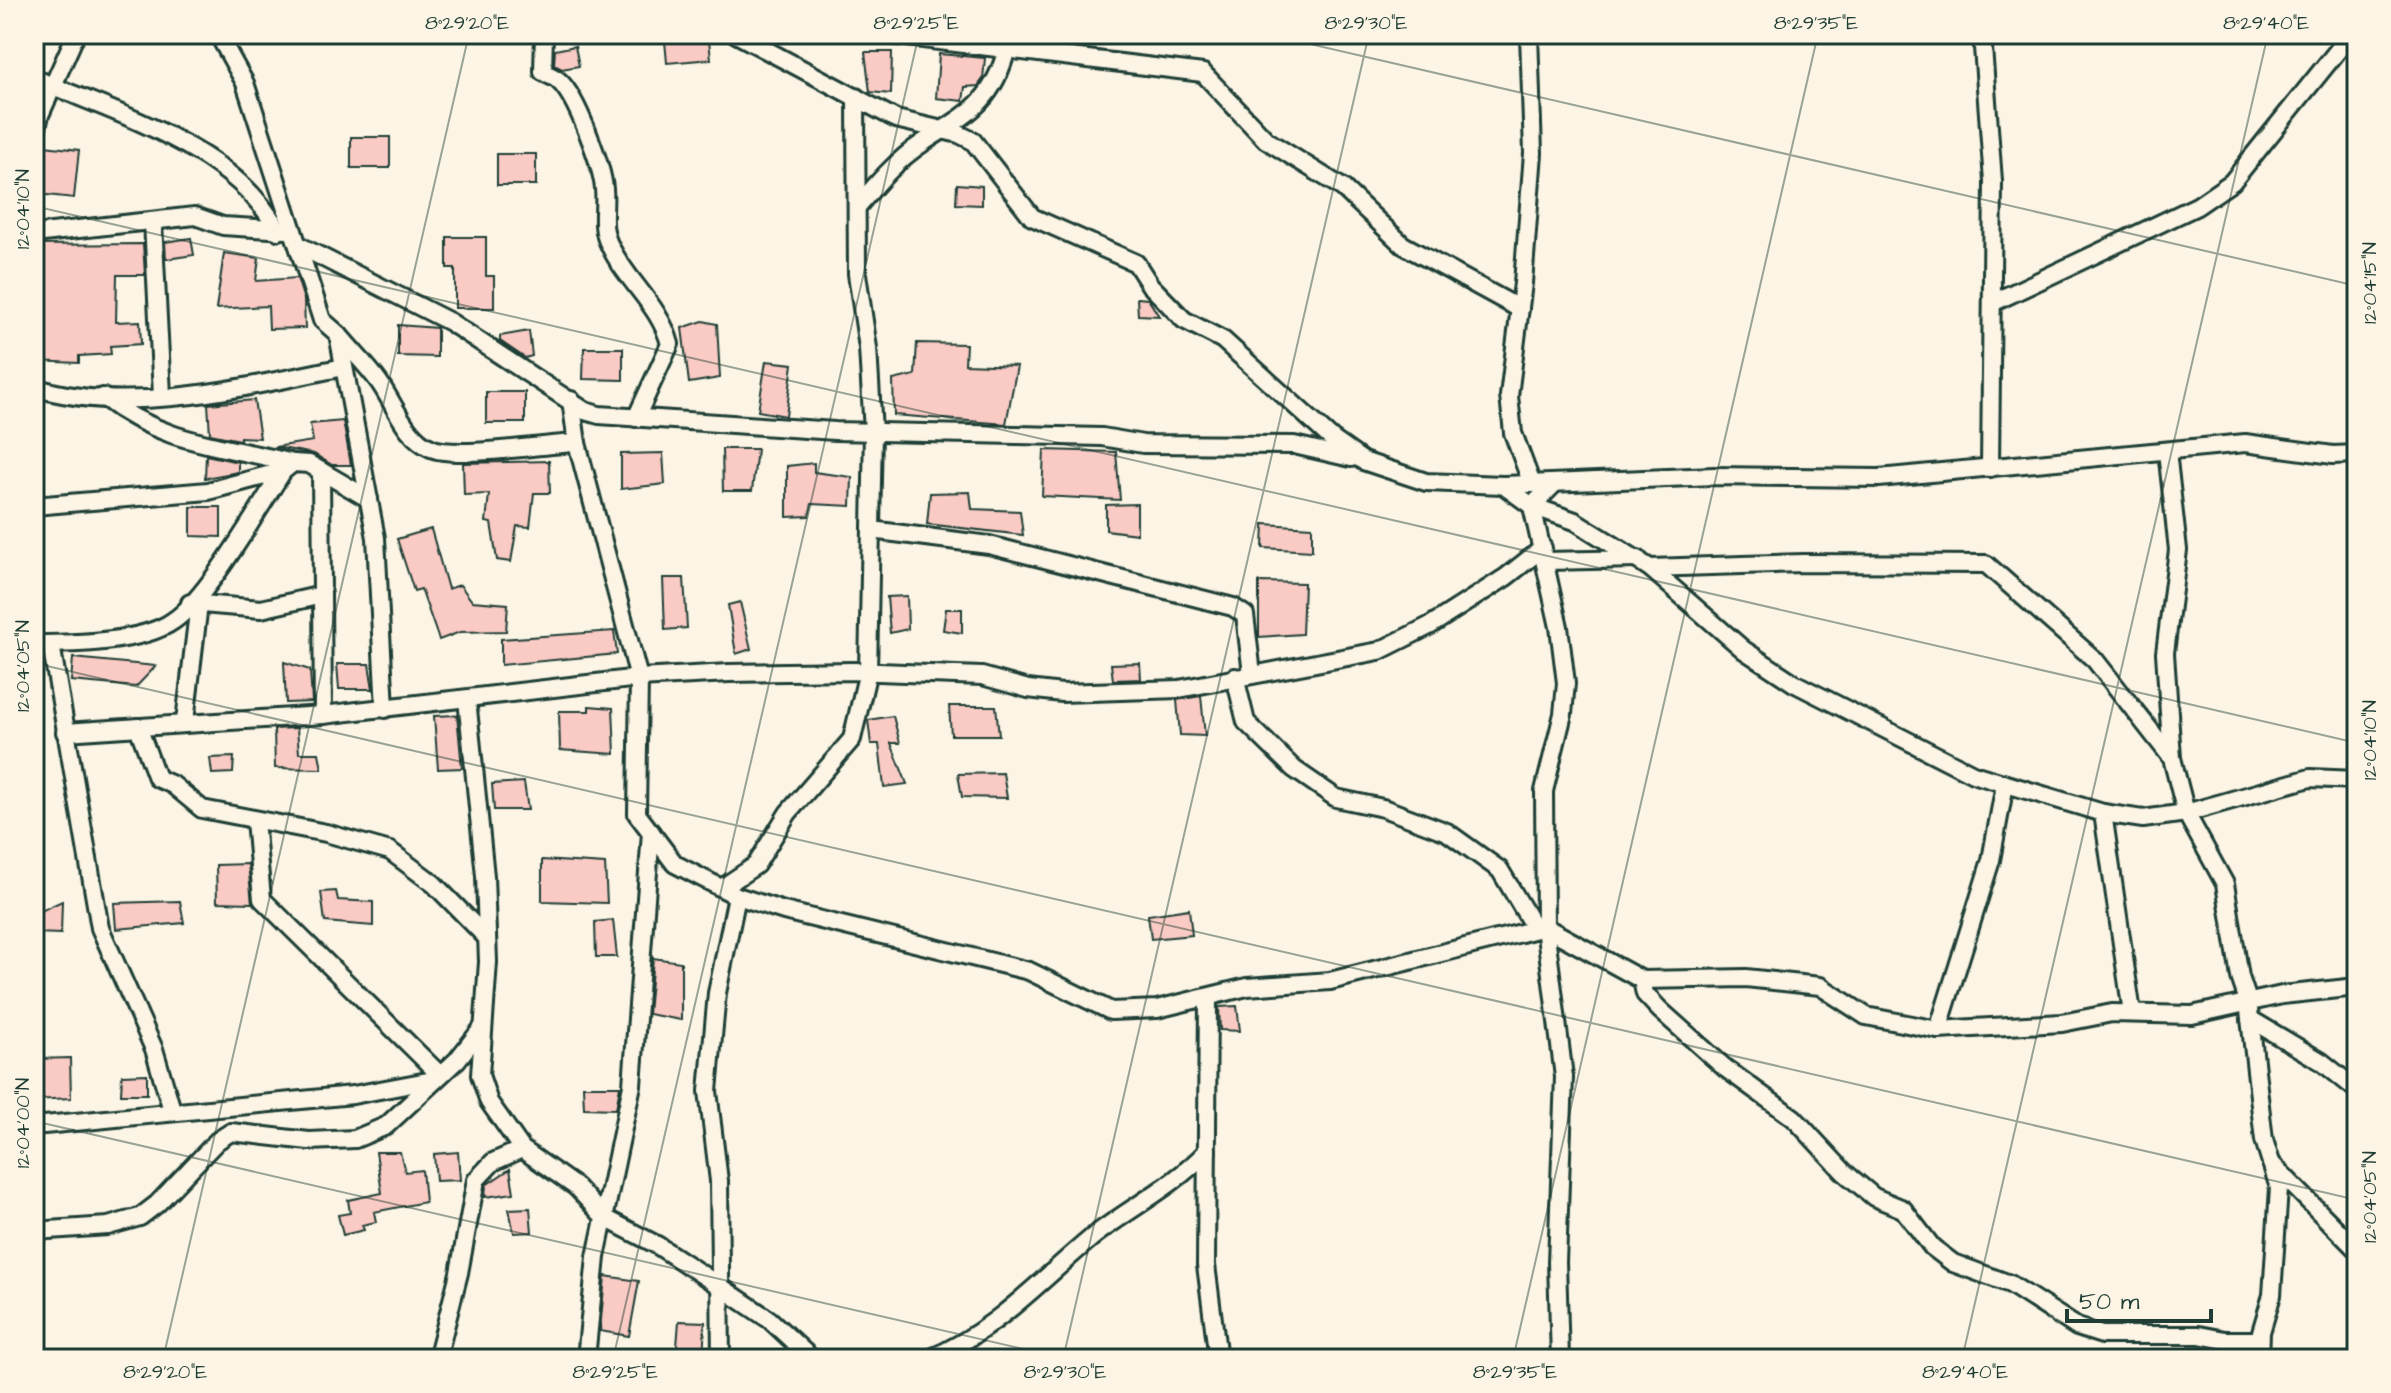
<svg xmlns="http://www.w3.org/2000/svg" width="2391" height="1393" viewBox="0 0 2391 1393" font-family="'Architects Daughter',sans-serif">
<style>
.building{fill:#facac4;stroke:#1f3d34;stroke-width:2}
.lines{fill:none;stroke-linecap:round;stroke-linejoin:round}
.minor-casing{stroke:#1f3d34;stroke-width:22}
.minor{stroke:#fcf5e5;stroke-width:16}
.ticks{fill:none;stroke:#1f3d34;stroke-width:2;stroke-opacity:0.45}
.neatline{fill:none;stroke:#1f3d34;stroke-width:3}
.ticks-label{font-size:20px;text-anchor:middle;fill:#1f3d34}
</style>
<rect width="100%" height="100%" fill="#fcf5e5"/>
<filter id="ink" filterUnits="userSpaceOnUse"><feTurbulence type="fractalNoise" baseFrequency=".0125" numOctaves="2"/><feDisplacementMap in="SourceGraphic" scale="16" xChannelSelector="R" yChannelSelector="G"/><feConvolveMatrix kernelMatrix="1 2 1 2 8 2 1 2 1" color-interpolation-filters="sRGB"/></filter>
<g filter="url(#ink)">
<!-- building -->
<g class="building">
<path d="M709,40L711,59L667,63L665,41Z"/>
<path d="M575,46L579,66L562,69L554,65L555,50Z"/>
<path d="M865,52H892L891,94L870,92Z"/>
<path d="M939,54L985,58L983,79L978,86L965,87L963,101L936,98Z"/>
<rect x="351" y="137" width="39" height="31"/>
<path d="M44,146L79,150L74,198L38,194Z"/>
<rect x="497" y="154" width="39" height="31"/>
<path d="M957,184L982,186V205L956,204Z"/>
<path d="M447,237H486V276H494V308H455V268H447Z"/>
<path d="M191,238L194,255L166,259L165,242Z"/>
<path d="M143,244L145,275H117L116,322L140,321L141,344L110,346L111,354L79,356V363L34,361V245Z"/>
<path d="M224,253L259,258L256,281L297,278L304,300L305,328L269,329L268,306L216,309Z"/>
<path d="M1137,298L1148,299L1159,316L1138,315Z"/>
<path d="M703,321L717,324L720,378L689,383L682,328Z"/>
<path d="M398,325L437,328V357L398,356Z"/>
<path d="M529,331L532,356L525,358L500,341V336Z"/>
<path d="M917,343L966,344L965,364L1017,366L1006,424L894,415L893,380L915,375Z"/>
<path d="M584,348H623V380L583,379Z"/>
<path d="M766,361L793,364L786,416L758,411Z"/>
<rect x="486" y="392" width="39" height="31"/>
<path d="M254,400L260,438L240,437V440L210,434L208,404Z"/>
<path d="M343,421L351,465H332L314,454L275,447L313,441L310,424Z"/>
<path d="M722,449H757L752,491H723Z"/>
<path d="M1044,450L1116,452L1120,500L1042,496Z"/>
<path d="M663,453L665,484L621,489V454Z"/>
<path d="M206,455L238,462V472L205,478Z"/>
<path d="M549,461L550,493H534L530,527L517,526L511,562L497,560L491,523L486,522L489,494L464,495L463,463Z"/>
<path d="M814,463V472L852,477L851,506L812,504L809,516L787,517V466Z"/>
<path d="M970,492L972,509L1020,511L1023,535L927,524L930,493Z"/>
<path d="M1137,504V534L1106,530V505Z"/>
<path d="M191,507H221V537L191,536Z"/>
<path d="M1264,524L1312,527V551L1263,548Z"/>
<path d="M431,529L448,589L460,585L472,601L508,604L506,631L460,632L439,640L421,589L414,591L397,539Z"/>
<path d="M663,578H684L687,628L665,630Z"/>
<path d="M1259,582L1304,583L1302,634L1259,637Z"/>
<path d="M907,596L908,629L890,633L887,597Z"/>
<path d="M740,602L751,649L736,654L728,605Z"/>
<path d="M946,609H962V633L943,630Z"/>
<path d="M614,631L617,654L501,665V639Z"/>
<path d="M73,658L156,666L136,687L71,681Z"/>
<path d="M284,662L310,670L312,702L286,703Z"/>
<path d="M1140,663L1141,679L1113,680L1111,664Z"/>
<path d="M337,664H369L373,689H339Z"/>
<path d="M1201,696L1205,736L1180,735L1177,700Z"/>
<path d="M589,706L613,708L615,754L560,750L559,711H589Z"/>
<path d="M949,706H996L999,735H951Z"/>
<path d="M457,715L462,768L438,769L434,716Z"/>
<path d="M893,716L900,743H891L907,784L884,787L879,744H871L868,720Z"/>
<path d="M297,728L299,753H319L322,769L275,768L274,729Z"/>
<path d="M234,757L233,773L212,774L210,758Z"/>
<path d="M1003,773L1007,798L962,797L958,774Z"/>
<path d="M524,782L528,810H494L492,784Z"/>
<path d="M542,860L605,864L607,903L542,901Z"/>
<path d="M248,864L252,903L217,902L216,865Z"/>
<path d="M336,891L338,900L373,902V926L325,922L321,892Z"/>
<path d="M62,901L61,934L34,933V914Z"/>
<path d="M180,901L184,923L116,929L114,903Z"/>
<path d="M1189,909L1192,935L1151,939L1148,915Z"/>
<path d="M613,920L617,957H596L595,922Z"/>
<path d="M653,958L681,962V1020L648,1014Z"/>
<path d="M1237,1006L1240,1031L1220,1030L1219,1007Z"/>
<path d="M70,1058L71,1098L34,1100V1059Z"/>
<path d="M147,1074V1094H121L122,1075Z"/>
<path d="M583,1086H620L616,1109L584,1108Z"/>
<path d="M376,1152H400L405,1172L422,1170L425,1202L374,1212L376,1222L362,1225L364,1230L343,1235L338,1215L350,1213L348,1200L382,1193Z"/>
<path d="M458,1152L460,1180L436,1181L434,1154Z"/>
<path d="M510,1169L514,1193L485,1197L486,1185Z"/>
<path d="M530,1208L532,1232L514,1233L509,1209Z"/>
<path d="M605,1276L639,1281L629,1336L600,1331Z"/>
<path d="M679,1321L705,1322L703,1359H676Z"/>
</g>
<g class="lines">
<!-- minor casing -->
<g class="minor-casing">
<g id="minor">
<path d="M218,34L245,83L322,320L338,334L376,538L385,709"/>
<path d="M544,34L543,72C548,75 555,77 559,81C577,97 602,166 604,189C606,209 600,226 609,244C625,280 660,305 670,344L636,418"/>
<path d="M736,34L896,119L959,134L973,141L1032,217L1136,263L1150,285L1184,320L1223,340L1332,439L1363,461L1426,482L1503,485L1532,506L1575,521L1650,568L1744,650L1794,683L1973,774L2103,813L2143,819L2186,813L2310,778L2357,780"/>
<path d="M882,34L1203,73L1266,140L1343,188L1403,245L1520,309"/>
<path d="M1529,34L1533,153L1523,283L1509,396L1513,433L1532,484"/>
<path d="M1982,34L1993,181L1990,468"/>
<path d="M34,78C116,114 234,147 278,231"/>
<path d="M34,141L40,115L76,34"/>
<path d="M858,206C878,182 898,159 924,142C968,113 992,104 1007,49"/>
<path d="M153,222L162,395"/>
<path d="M34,234L195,216L223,226L287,230"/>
<path d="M298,245L450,322L585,411L599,415L835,431L1102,437L1143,444L1294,445L1351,458"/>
<path d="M1992,303L2197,206L2232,182L2351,34"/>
<path d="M339,335C352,351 367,365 379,382C394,403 406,438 431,448C455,459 546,444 577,443"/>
<path d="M34,387C128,417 250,386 344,367"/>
<path d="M103,397C163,444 222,445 293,463"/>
<path d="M571,400L577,443L639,678L637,814L675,864L737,896L784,911L1029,971L1111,1011L1157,1009L1247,987L1330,981L1545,927L1642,980L1746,978L1820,986L1866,1016L1938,1030L2062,1023L2112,1013L2192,1015L2282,995L2357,987"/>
<path d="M2167,451L2178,550L2165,653L2172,758L2186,813L2225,884L2240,977L2248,1001L2264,1140L2279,1188L2272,1295L2261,1332L2260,1359"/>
<path d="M321,471L323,715"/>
<path d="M1555,483L1532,506L1559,627L1566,683L1563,714L1544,791L1545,927L1564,1077L1557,1262L1560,1359"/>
<path d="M1503,485L1714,476L1879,478L2245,443L2333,455L2357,454"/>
<path d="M34,506L208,491L283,471"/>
<path d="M871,530L989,545L1233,607L1245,615L1252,674"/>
<path d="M1546,561L1638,559"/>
<path d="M1650,568L1803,563L1986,564L2095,660L2171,757"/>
<path d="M190,603L261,609L322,595"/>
<path d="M34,644C72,644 142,643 173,621C208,598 258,509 283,471L293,463L309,464L369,499"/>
<path d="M51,644L100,928L154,1049L172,1110"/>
<path d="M1235,677L1246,722L1294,769L1336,798L1383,808L1447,832L1500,870L1535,929"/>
<path d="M467,699L485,876L488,962L480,1075L489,1102L522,1149L576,1187L605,1218L657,1245L721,1287L770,1320L812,1359"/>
<path d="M185,721L199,604"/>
<path d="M138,727L157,778L173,785L202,809L326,833L390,851L434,884L487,938"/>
<path d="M65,732L323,715L639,678L729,673L853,671L982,676L1028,689L1062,693L1179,689L1379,651L1431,625L1506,577L1543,548"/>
<path d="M2103,813L2132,1013"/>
<path d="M255,820L262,899L440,1075"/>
<path d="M722,888L756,865L788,813L852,739L868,671L873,432L868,348L857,274L856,97"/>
<path d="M1642,980L1645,994L1660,1010L1725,1068L1794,1118L1844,1172L1874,1197L1903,1209L1932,1247L1953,1263L2010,1284L2077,1327L2102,1335H2199L2225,1340H2260"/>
<path d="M1208,997L1206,1265L1218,1359"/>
<path d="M2250,1019L2322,1062L2357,1090"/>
<path d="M1938,1030L1991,860L2005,784"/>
<path d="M34,1126L353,1095L433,1080"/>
<path d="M2271,1163L2357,1250"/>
<path d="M34,1231L108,1226L140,1217L157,1204L217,1141L231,1132L309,1141L355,1139L386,1126L457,1060L483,1027"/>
<path d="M437,1359L459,1273L476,1180L493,1162L522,1149"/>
<path d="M586,1359L596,1257L632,1085L651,832"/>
<path d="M721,1359L719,1181L708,1091L717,993L737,896"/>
<path d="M929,1359C995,1332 1041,1279 1095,1235C1133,1206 1174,1186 1207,1151"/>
</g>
</g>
<!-- minor -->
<use href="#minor" class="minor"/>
</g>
</g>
<!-- ticks -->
<path class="ticks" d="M1267,34L2357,286M34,206L2357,743M34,663L2357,1200M34,1121L1067,1359M163,1359L469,34M613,1359L919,34M1063,1359L1369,34M1513,1359L1818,34M1962,1359L2268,34"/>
<!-- margin -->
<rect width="2391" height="1393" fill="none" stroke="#fcf5e5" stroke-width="88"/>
<!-- scale -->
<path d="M2067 1309v12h144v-12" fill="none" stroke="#1f3d34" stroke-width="4"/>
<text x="2079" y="1309" font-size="24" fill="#1f3d34" stroke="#fcf5e5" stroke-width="6" paint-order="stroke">50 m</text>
<rect x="44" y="44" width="2303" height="1305" class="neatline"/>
<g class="ticks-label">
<text x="467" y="29">8°29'20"E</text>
<text x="916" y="29">8°29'25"E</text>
<text x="1366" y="29">8°29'30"E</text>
<text x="1816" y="29">8°29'35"E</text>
<text x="2266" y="29">8°29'40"E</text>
<text transform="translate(22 209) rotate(-90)" y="7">12°04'10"N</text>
<text transform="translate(2369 283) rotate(-90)" y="7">12°04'15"N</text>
<text transform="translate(22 666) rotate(-90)" y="7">12°04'05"N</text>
<text transform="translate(2369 740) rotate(-90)" y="7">12°04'10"N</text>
<text transform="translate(22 1123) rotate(-90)" y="7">12°04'00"N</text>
<text transform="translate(2369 1197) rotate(-90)" y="7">12°04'05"N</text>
<text x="165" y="1378">8°29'20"E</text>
<text x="615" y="1378">8°29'25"E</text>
<text x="1065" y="1378">8°29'30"E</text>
<text x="1515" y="1378">8°29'35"E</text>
<text x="1965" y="1378">8°29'40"E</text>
</g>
</svg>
